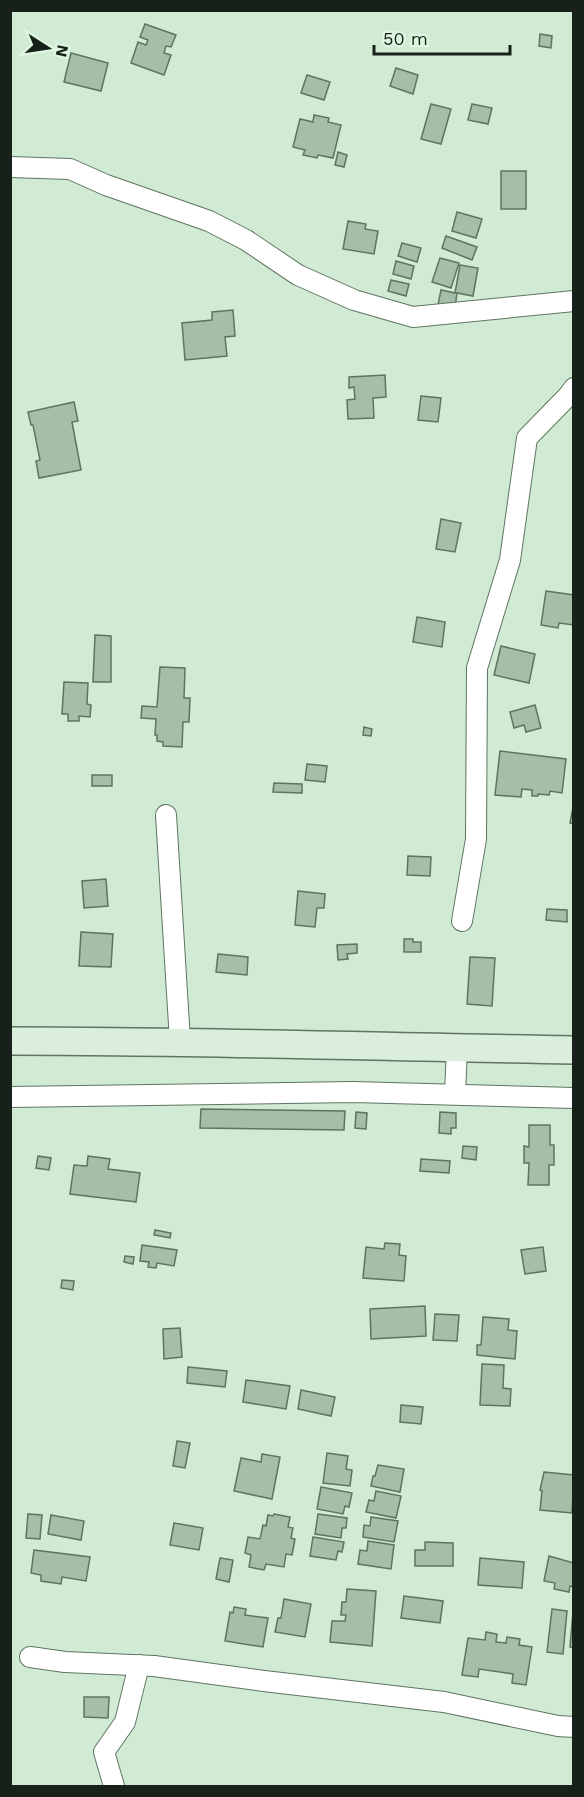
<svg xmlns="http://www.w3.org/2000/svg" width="584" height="1797" viewBox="0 0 584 1797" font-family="'Work Sans',sans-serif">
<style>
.building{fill:#a5bea8;stroke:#5d7460;stroke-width:1.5}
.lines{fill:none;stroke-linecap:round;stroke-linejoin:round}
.street-casing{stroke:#5e7561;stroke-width:22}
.secondary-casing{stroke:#5e7561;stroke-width:30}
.street{stroke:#fff;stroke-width:20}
.secondary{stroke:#dbeddd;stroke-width:27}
</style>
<rect width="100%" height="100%" fill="#d1ead4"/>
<!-- building -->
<g class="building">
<path d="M145,24L176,35L171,47L166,46L164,53L171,55L164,75L131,63L138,42L146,45L148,40L140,37Z"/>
<path d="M540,34L552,36L551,48L539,46Z"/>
<path d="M71,53L108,63L101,91L64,82Z"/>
<path d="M396,68L418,75L413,94L390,86Z"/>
<path d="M307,75L330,82L324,100L301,93Z"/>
<path d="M431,104L451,109L441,144L421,139Z"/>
<path d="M472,104L492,108L488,124L468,120Z"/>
<path d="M314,115L329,118L328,122L341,125L333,158L318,155L317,158L303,155L305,150L293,147L300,119L313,122Z"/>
<path d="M338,152L347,155L344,167L335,165Z"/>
<rect x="501" y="171" width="25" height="38"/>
<path d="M457,212L482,219L476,238L452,231Z"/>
<path d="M348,221L366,224L365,229L378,231L374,254L343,249Z"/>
<path d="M446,236L477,247L472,260L442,248Z"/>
<path d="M402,243L421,248L417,262L398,256Z"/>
<path d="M440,258L459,263L451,288L432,282Z"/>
<path d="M396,261L414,266L411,279L393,274Z"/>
<path d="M460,265L478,268L473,296L457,293L455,308L438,305L441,290L455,293Z"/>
<path d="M391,280L409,284L406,296L388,291Z"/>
<path d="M233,310L235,336L225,337L227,356L185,360L182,323L212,320V312Z"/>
<path d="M385,375L386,397L373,398L374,418L348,419L347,400L355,399L354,387L349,388V377Z"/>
<path d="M421,396L441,398L438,422L418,420Z"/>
<path d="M74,402L78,421L72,422L81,470L39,478L36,461L40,460L33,425H31L28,412Z"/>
<path d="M441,519L461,523L455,552L436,549Z"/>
<path d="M546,591L574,595V625L559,623L558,628L541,625Z"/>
<path d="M417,617L445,622L442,647L413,642Z"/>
<path d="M95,635L111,636V682H93Z"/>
<path d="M501,646L535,654L529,683L494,675Z"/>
<path d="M160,667L185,668L184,698H190L189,722H183L182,747L163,746V742L157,741V735H155L156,719L141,718L142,706L157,707Z"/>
<path d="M64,682L88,683L87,704L91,705L90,717L79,716V721H68V714H62Z"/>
<path d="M535,705L541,728L526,732L524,725L514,728L510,712Z"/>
<path d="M364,727L372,729L371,736L363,735Z"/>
<path d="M500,751L566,759L562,793L550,791L549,795L538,794V796H532V790L522,789L521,797L495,795Z"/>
<path d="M307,764L327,766L325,782L305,780Z"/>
<rect x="92" y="775" width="20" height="11"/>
<path d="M274,783L302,784V793L273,792Z"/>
<path d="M573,807H574V824L570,823Z"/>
<path d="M408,856L431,857L430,876L407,875Z"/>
<path d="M106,879L108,906L84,908L82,881Z"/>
<path d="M298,891L325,894L324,908H317L315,927L295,925Z"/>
<path d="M547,909L567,910V922L546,920Z"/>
<path d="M81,932L113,934L111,967L79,966Z"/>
<path d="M404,939H413V942H421V952H404Z"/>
<path d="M357,944V953L347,954L348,959L338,960L337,945Z"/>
<path d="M218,954L248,957L247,975L216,972Z"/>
<path d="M470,957L495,958L492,1006L467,1004Z"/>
<path d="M201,1109L345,1111L344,1130L200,1128Z"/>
<path d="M356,1112L367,1113L366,1129L355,1128Z"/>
<path d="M440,1112L456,1113V1128H451V1134L439,1133Z"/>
<path d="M529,1125H550V1145H554V1165H549V1185H528L529,1163H524V1146L529,1147Z"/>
<path d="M463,1146L477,1147L476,1160L462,1158Z"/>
<path d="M38,1156L51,1158L49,1170L36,1168Z"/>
<path d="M88,1156L110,1159L108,1169L140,1173L136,1202L70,1194L74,1165L87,1166Z"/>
<path d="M421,1159L450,1161L449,1173L420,1171Z"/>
<path d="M155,1230L171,1233L170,1238L154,1235Z"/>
<path d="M385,1243L400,1244L399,1255L406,1256L404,1281L363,1278L366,1247L384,1249Z"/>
<path d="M142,1245L177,1250L174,1266L157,1263L156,1268L148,1267L149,1262L140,1261Z"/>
<path d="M543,1247L546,1271L525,1274L521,1250Z"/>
<path d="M125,1256L134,1257L133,1264L124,1262Z"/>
<path d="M62,1280L74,1281L73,1290L61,1288Z"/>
<path d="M425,1306L426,1336L371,1339L370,1309Z"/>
<path d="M435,1314L459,1315L457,1341L433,1340Z"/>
<path d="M483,1317L509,1319L508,1330L517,1331L515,1359L477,1355V1345H481Z"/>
<path d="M180,1328L182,1357L164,1359L163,1329Z"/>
<path d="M482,1364L504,1365L503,1388L511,1389L510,1406L480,1405Z"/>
<path d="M188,1367L227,1371L225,1387L187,1383Z"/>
<path d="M246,1380L290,1386L286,1409L243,1402Z"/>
<path d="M301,1390L335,1397L331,1416L298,1409Z"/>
<path d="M401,1405L423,1407L421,1424L400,1422Z"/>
<path d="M177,1441L190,1443L185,1468L173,1466Z"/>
<path d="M327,1453L348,1456L346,1469L352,1470L350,1486L323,1483Z"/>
<path d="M262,1454L280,1457L272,1499L234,1491L241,1458L261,1462Z"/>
<path d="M378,1465L404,1469L400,1492L371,1486L373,1476H375Z"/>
<path d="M544,1472L574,1475L572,1513L540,1510L542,1491L540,1490Z"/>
<path d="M321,1487L352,1493L349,1507L345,1506L343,1514L317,1509Z"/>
<path d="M376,1491L401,1496L396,1518L366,1512L369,1500L374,1501Z"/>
<path d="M28,1514L42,1515L40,1539L26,1538Z"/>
<path d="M274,1514L290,1517L288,1527L293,1528L291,1538L295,1539L292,1555L286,1554L284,1567L266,1564L264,1570L249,1567L251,1555L245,1553L248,1537L260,1539L263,1525L266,1526L268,1515L273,1516Z"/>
<path d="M318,1514L347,1518L346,1528H342L341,1538L315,1534Z"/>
<path d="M51,1515L84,1521L81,1540L48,1534Z"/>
<path d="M371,1517L398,1521L394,1542L363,1537L364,1525L370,1526Z"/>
<path d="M174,1523L203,1528L199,1550L170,1545Z"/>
<path d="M313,1537L344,1542L342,1552L338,1551L336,1560L310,1556Z"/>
<path d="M368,1541L394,1545L391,1569L358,1564L360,1550L367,1551Z"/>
<path d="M425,1542L453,1543V1566H415V1550H425Z"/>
<path d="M34,1550L90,1557L86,1581L62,1577L61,1584L41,1581V1575L31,1573Z"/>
<path d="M549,1556L574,1563V1587L570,1586L569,1592L554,1589L555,1583L544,1581Z"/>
<path d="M220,1558L233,1560L229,1582L216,1579Z"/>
<path d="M480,1558L524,1562L522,1588L478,1585Z"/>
<path d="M347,1589L376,1591L372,1646L330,1642L332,1621H345L346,1615H341L342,1602H346Z"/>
<path d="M404,1596L443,1601L440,1623L401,1618Z"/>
<path d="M284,1599L311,1604L305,1637L275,1632L278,1618H281Z"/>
<path d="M234,1607L246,1609L245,1615L268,1618L263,1647L225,1641L230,1612L233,1613Z"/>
<path d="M552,1609L567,1611L563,1654L547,1652Z"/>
<path d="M573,1611H574V1648L570,1647Z"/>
<path d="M486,1632L497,1634L496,1642L506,1643L507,1637L520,1639L519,1645L532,1647L526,1685L512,1683L513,1674L479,1669L478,1677L462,1675L468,1638L485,1640Z"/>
<path d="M84,1697H109L108,1718L84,1717Z"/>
</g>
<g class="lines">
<!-- street casing -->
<g class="street-casing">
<g id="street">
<path d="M10,167L70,169L106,185L209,221L246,240L298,275L354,300L413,317L574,301"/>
<path d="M166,815L180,1041"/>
<path d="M462,921L476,839L477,668L510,560L527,438L568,396L574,388"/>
<path d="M455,1094L457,1048"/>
<path d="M10,1097L353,1092L574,1098"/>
<path d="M30,1657L65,1662L154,1666L264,1681L444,1702L558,1726L574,1727"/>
<path d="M114,1786L104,1752L125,1722L139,1665"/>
</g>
</g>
<!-- secondary casing -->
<g class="secondary-casing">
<path id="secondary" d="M10,1041C198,1041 386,1047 574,1050"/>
</g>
<!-- street -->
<use href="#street" class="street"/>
<!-- secondary -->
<use href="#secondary" class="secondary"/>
</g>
<!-- border -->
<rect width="584" height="1797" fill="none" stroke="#182119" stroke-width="24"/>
<!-- north arrow -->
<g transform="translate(48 48) rotate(102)" stroke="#def7e1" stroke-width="4.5" paint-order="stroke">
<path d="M0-4.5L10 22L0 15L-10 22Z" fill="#182119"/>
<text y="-9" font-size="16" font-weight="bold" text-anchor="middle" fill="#182119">N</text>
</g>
<!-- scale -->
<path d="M374 45v9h136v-9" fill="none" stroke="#182119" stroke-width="3"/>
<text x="383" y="45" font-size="18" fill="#182119" stroke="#def7e1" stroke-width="4.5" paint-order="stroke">50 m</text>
</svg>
